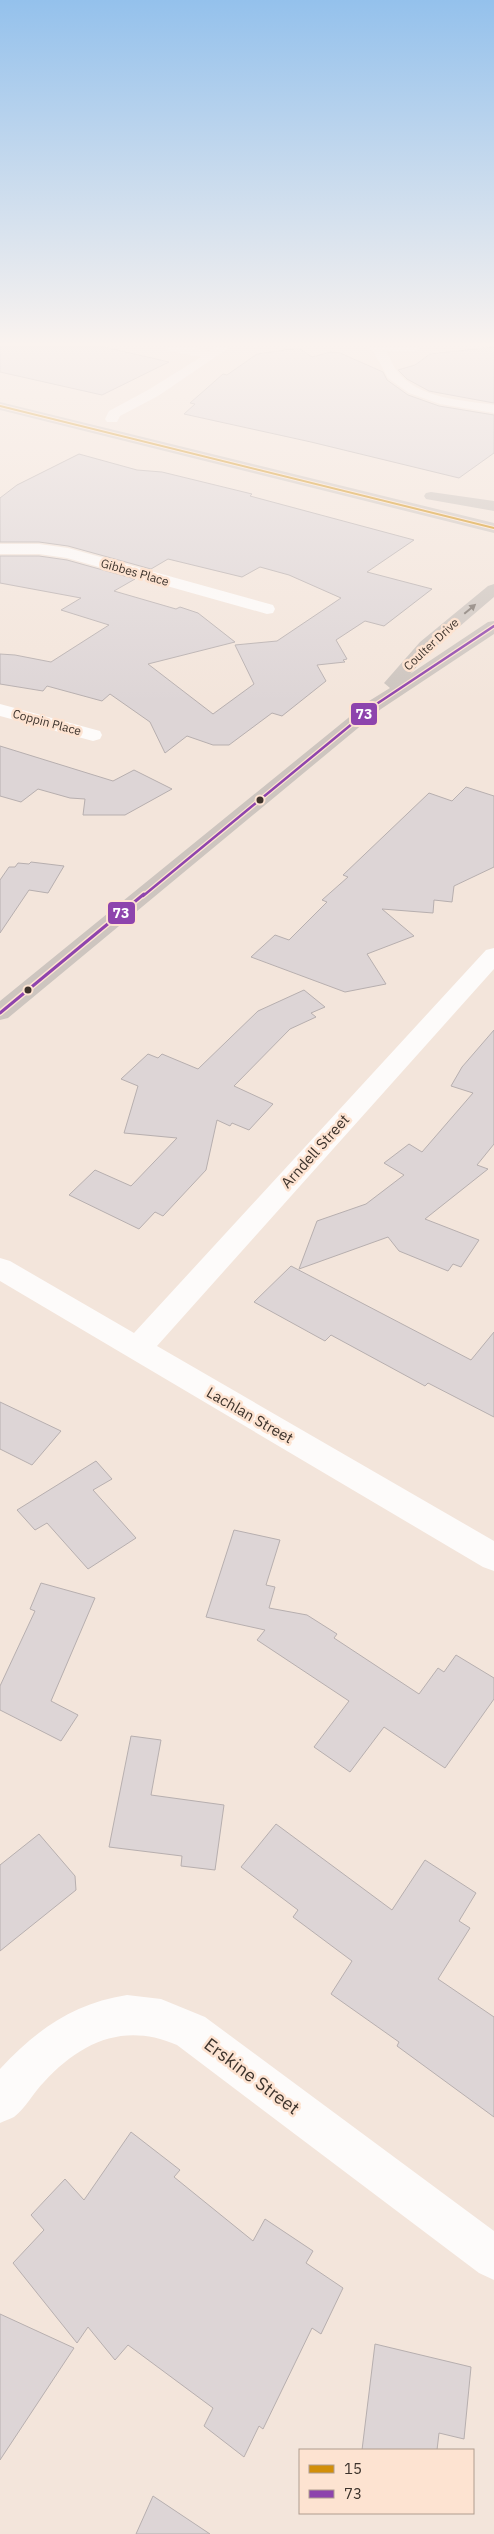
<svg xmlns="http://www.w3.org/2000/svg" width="494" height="2534" viewBox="0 0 494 2534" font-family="'IBM Plex Sans',sans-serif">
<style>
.building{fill:#ddd5d6;stroke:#b7afaf}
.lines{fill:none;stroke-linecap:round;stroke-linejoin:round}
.minor{fill:#fdfbfa;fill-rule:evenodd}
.major{fill:#cdc5bf;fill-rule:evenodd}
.bus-1-casing{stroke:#fde3d1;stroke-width:4}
.bus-2-far1-casing{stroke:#fde3d1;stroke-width:5}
.bus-2-casing{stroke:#fde3d1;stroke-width:6}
.bus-1{stroke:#d28f09;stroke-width:2}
.bus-2-far1{stroke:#8e44ad;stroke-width:2.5}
.bus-2{stroke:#8e44ad;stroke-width:3}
.oneway{fill:#7e756e}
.bus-dot{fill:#3d332c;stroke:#fde3d1;stroke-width:2}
.labels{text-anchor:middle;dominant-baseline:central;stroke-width:5;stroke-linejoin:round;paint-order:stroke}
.far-street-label{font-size:12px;fill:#3d332c;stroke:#fde3d1}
.street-label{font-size:15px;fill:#3d332c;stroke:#fde3d1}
.near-street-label{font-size:18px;fill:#3d332c;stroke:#fde3d1}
.line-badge{stroke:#fde3d1;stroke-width:2}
.badge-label{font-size:14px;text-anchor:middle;font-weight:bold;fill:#fff}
</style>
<rect width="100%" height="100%" fill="#f3e5db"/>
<!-- building -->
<g class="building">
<path d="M0,347H104L169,362L102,395L0,372Z"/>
<path d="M494,347V403L429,391L407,379L398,370L415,365L430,354Z"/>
<path d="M299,348L312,357L331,352L340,353L383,372L387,380L408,395L439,406L494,415V453L459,478L311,442L184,414L195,404L190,403L223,374L227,375L257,354Z"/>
<path d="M79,454L137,470L162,472L252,494L250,496L414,540L367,572L432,589L384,626L365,621L336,640L347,659L343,660L345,662L317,665L326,681L282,716L272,713L229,745H213L187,736L165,753L150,722L110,694L102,701L47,686L43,691L0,684V654L15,655L51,662L109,625L61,610L81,598L0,583V556H39L67,560L135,579L114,591L176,609L180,607L198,613L235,642L148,664L213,714L254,684L235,645L277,641L341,598L289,575L260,567L242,577L168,559L151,569L68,546L39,542H0V498L17,485Z"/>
<path d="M0,746L113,781L134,770L172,789L125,815H83L85,799L70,798L38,789L21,802L0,796Z"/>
<path d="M466,787L494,796V867L454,886L452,902L434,900L433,913L382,909L414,936L367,954L386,984L345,992L251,957L275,935L289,940L327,902L322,900L348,877L343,875L429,793L452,801Z"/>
<path d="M31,862L64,866L48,893L29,890L0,933V880L9,867H15L18,863L29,864Z"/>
<path d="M304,990L325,1007L311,1013L316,1017L290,1029L234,1086L273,1104L249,1130L232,1123L230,1126L217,1120L206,1170L163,1216L155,1212L139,1229L69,1195L95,1170L131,1186L177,1138L124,1133L138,1086L121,1079L148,1054L158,1058L162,1054L198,1069L258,1011Z"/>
<path d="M494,1030V1144L477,1165L488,1169L425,1219L479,1240L461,1267L453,1264L448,1271L399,1251L388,1237L299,1269L317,1221L366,1204L404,1175L384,1163L409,1144L422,1152L473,1093L451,1086L462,1067Z"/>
<path d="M291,1266L471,1360L494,1332V1417L428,1383L425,1386L331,1335L325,1341L254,1302Z"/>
<path d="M0,1402L61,1431L32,1465L0,1449Z"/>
<path d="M96,1461L112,1479L93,1490L136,1538L88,1569L47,1523L35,1530L17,1510Z"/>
<path d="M234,1530L280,1540L266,1585L275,1587L269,1608L307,1615L337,1634L334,1638L419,1694L438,1668L444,1672L456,1655L494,1678V1699L445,1768L384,1727L350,1772L314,1747L349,1701L257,1640L265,1630L206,1617Z"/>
<path d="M41,1583L95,1598L51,1701L78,1715L61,1741L0,1710V1686L35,1611L30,1609Z"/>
<path d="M131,1736L161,1740L151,1795L224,1805L215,1870L181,1866L182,1856L109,1847Z"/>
<path d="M276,1824L392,1910L425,1860L476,1893L459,1921L470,1928L438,1979L494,2017V2117L397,2046L399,2042L331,1994L352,1961L293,1917L298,1910L241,1867Z"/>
<path d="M39,1834L75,1876L76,1890L0,1951V1865Z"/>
<path d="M131,2132L180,2170L174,2177L253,2241L265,2219L313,2251L306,2263L343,2288L321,2334L312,2328L263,2429L259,2426L244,2457L204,2426L213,2408L128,2345L115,2360L88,2327L77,2343L13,2263L44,2230L31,2215L65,2179L84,2200Z"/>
<path d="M0,2314L74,2348L0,2460Z"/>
<path d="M375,2344L471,2367L464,2439L439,2433L437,2450H362Z"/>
<path d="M153,2496L210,2534H136Z"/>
</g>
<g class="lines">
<!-- minor -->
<g class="minor">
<path d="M163,347H191L210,351L215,347H230L158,396L120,416L117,422H107L105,419L109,411L148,390L201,357L169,351Z"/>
<path d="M367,347H422L416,351H386C390,357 392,365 397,371C418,399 463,400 494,405V413L440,404L409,393L388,378L373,351Z"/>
<path d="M0,544H39L68,548L273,605L275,609L273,613L267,614L67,558L39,554H0Z"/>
<path d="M0,704L100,731L102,735L100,739L93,741L0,716Z"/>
<path d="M494,948V969L157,1346L494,1541V1571L483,1567L0,1281V1258L10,1261L134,1333L486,950Z"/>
<path d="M127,1995L161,1999L205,2017L494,2231V2280L479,2273L177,2045C124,2022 81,2042 44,2082C34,2092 25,2109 14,2117C10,2119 4,2121 0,2123V2069C36,2030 74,2003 127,1995Z"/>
</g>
<!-- major -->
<g class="major">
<path d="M0,402L494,523V533L0,410Z"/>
<path d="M431,492L494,501V511L426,499L424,496L426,493Z"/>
<path d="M494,584V597L432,650L410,674L488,622L494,621V634L381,709L8,1018L0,1020V1001L369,701L390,688L384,683L420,642L488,586Z"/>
</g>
<!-- bus-1 casing -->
<g class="bus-1-casing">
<path id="bus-1" d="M0,406L494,528"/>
</g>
<!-- bus-2-far1 casing -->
<g class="bus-2-far1-casing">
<path id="bus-2-far1" d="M143,896L375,705L494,626"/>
</g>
<!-- bus-2 casing -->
<g class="bus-2-casing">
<path id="bus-2" d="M0,1013L144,894"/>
</g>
<!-- bus-1 -->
<use href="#bus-1" class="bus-1"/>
<!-- bus-2-far1 -->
<use href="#bus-2-far1" class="bus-2-far1"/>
<!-- bus-2 -->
<use href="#bus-2" class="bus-2"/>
</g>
<!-- one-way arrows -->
<defs><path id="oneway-solid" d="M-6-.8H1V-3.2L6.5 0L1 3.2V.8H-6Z" transform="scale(1.25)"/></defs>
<use class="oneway" href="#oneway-solid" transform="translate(470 609) rotate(-40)"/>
<!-- sky -->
<linearGradient id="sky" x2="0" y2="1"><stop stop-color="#94c1ec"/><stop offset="0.49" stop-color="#faf3ef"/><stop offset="1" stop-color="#faf3ef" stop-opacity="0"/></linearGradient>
<rect width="494" height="702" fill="url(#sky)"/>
<!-- markers -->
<g class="bus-dot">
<circle cx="260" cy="800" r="4.5"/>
<circle cx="28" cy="990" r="4.5"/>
</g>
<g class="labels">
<!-- far-street labels -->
<g class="far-street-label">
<text transform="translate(135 572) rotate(16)">Gibbes Place</text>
<text transform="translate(431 644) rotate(-43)">Coulter Drive</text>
<text transform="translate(47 722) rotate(15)">Coppin Place</text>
</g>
<!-- street labels -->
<g class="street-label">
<text transform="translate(315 1151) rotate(-48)">Arndell Street</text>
<text transform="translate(250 1415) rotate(30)">Lachlan Street</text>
</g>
<!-- near-street labels -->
<g class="near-street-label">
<text transform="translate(252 2076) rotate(37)">Erskine Street</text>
</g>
</g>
<g class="line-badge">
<rect x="350" y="702" width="28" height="24" rx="5" fill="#8e44ad"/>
<rect x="107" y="901" width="29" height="24" rx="5" fill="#8e44ad"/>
</g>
<g class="badge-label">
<text x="364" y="719">73</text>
<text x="121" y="918">73</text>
</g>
<!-- legend -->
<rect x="299" y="2449" width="175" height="65" fill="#fde3d1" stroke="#b09d8f"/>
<rect x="309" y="2465" width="25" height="8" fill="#d28f09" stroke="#b09d8f"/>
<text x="344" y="2474" font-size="15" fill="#3d332c">15</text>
<rect x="309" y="2490" width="25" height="8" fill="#8e44ad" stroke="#b09d8f"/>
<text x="344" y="2499" font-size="15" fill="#3d332c">73</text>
</svg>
